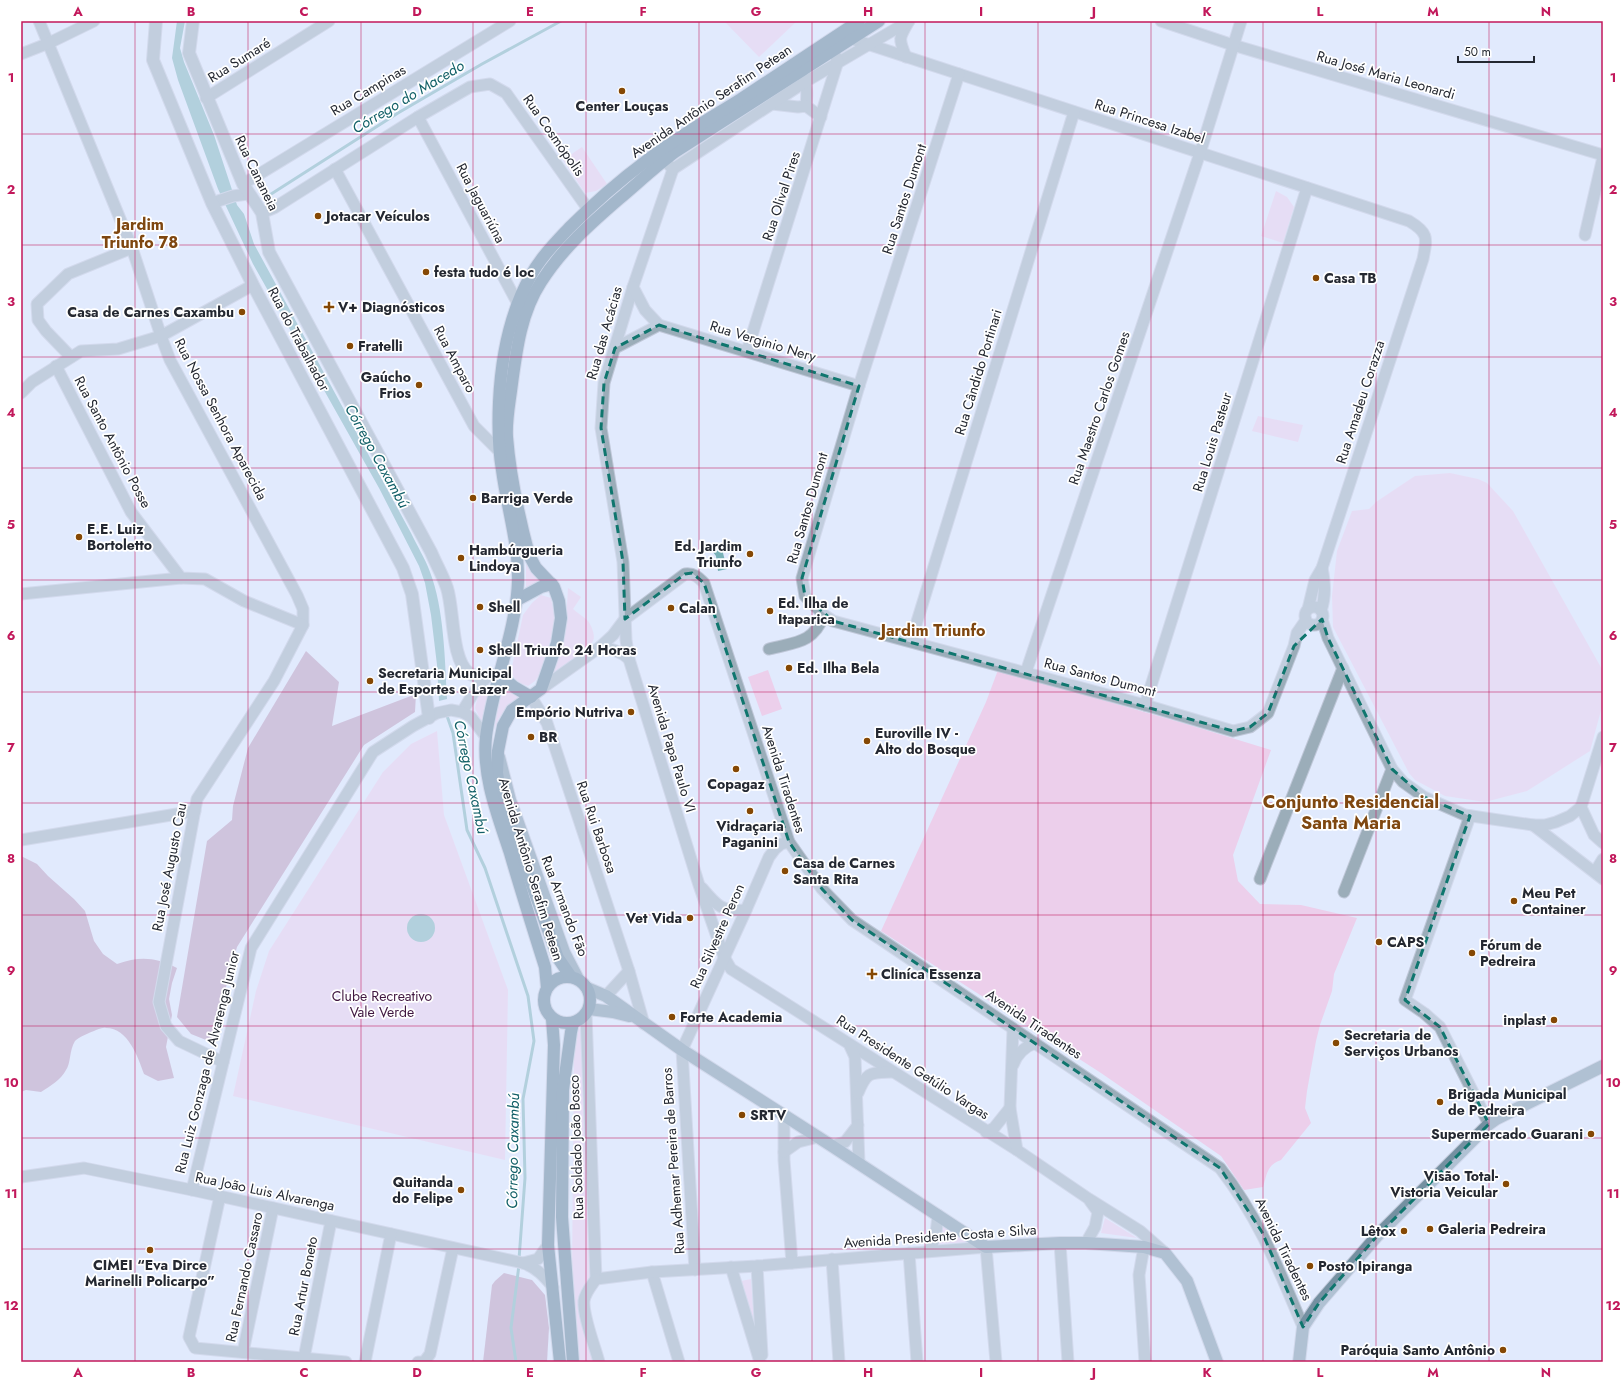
<svg xmlns="http://www.w3.org/2000/svg" width="1624" height="1383" viewBox="0 0 1624 1383" font-family="Jost,sans-serif">
<style>
.green{fill:#eccfeb}
.forest{fill:#b998b7}
.water{fill:#79b1b7}
.lines{fill:none;stroke-linecap:round;stroke-linejoin:round}
.stream{stroke:#79b1b7;stroke-width:3}
.minor-casing{stroke:#bfc7d8;stroke-width:13}
.tertiary-casing{stroke:#bfc7d8;stroke-width:14}
.secondary-casing{stroke:#bfc7d8;stroke-width:14}
.primary-casing{stroke:#bfc7d8;stroke-width:14}
.minor{stroke:#9badb9;stroke-width:11}
.tertiary{stroke:#9badb9;stroke-width:12}
.secondary{stroke:#7490a1;stroke-width:12}
.primary{stroke:#587a8f;stroke-width:12}
.marked{fill:none;stroke:#0f766e;stroke-width:3;stroke-dasharray:8 5;stroke-linejoin:round}
.grid{fill:none;stroke:#c2185b;stroke-width:1;stroke-opacity:0.55}
.poi-dot{fill:#854804;stroke:#fff;stroke-width:1.5}
.labels{text-anchor:middle;dominant-baseline:central;stroke-width:3.5;stroke-linejoin:round;paint-order:stroke}
.street-label{font-size:14px;fill:#242831;stroke:#fff}
.poi-label{font-size:14px;font-weight:bold;fill:#242831;stroke:#fff;text-anchor:start}
.park-label{font-size:14px;fill:#3f163f;stroke:#fff}
.water-label{font-size:15px;font-style:italic;fill:#126068;stroke:#fff}
.quarter-label{font-size:16px;font-weight:bold;fill:#7f4710;stroke:#fff}
.district-label{font-size:18px;font-weight:bold;fill:#7f4710;stroke:#fff}
.neatline{fill:none;stroke:#c2185b;stroke-width:1.5}
.grid-label{font-size:13px;text-anchor:middle;font-weight:bold;fill:#c2185b}
</style>
<rect width="100%" height="100%" fill="#e1eafd"/>
<!-- green -->
<g class="green">
<path d="M724,21H797L759,57Z"/>
<path d="M582,147L607,184L596,191L585,193L563,160Z"/>
<path d="M1276,191L1287,197L1294,207L1283,243L1261,236Z"/>
<path d="M1258,416L1303,425L1298,442L1252,431Z"/>
<path d="M1450,473L1478,479L1487,483L1513,511L1603,671V703L1590,751L1527,791L1485,802L1445,796L1415,780L1409,773L1333,627L1332,596L1337,551L1352,511L1369,509L1376,502L1415,476Z"/>
<path d="M526,563L543,585L526,592Z"/>
<path d="M568,588L581,597L573,609C577,613 583,616 587,620C591,624 596,636 593,641C589,649 560,668 552,675L566,622Z"/>
<path d="M541,595L551,598L555,619L554,629L540,674L535,681L528,686C519,683 515,680 511,672L523,615L532,603Z"/>
<path d="M768,670L782,709L762,716L748,677Z"/>
<path d="M998,670L1186,724L1271,750L1233,855L1238,881L1260,904L1301,905L1357,918L1334,974L1332,991L1320,1025L1316,1041L1307,1091L1305,1108L1311,1123L1281,1160C1267,1165 1267,1174 1263,1187L1244,1190L1221,1156L1101,1073L881,931L986,702Z"/>
<path d="M504,684L521,696L499,718L494,730L502,685Z"/>
<path d="M488,690L490,691L483,726L475,708L478,696Z"/>
<path d="M437,731L444,815L508,990L505,1160L233,1096L256,991L269,951L383,772L411,744Z"/>
<path d="M583,1023L592,1274L583,1289L594,1362H579L572,1274L574,1048L577,1031Z"/>
<path d="M1105,1218L1137,1238L1101,1233Z"/>
<path d="M940,1222L971,1242L936,1244Z"/>
<path d="M751,1279L754,1323L741,1281Z"/>
</g>
<!-- forest -->
<g class="forest">
<path d="M306,651L339,682L332,726L416,694L415,712L364,745L237,947L211,1042L191,1034L177,1017L207,841L232,820L233,806L248,748Z"/>
<path d="M21,856L37,864L48,876L74,899L85,911L94,941L103,954L117,964C140,956 155,957 177,968L172,983L169,999L172,1015L166,1047L174,1078L158,1081L144,1074C138,1057 128,1028 106,1028C102,1027 97,1030 94,1031C89,1033 79,1037 75,1041C69,1051 71,1063 66,1070C61,1080 50,1086 41,1092L26,1090L21,1092Z"/>
<path d="M504,1273L532,1280L545,1295L549,1328L547,1362H483L492,1285L495,1281Z"/>
</g>
<!-- water -->
<g class="water">
<path d="M177,21H185L180,48L184,62L214,135L237,205L244,214L254,244L411,533C417,546 425,558 430,572C444,608 445,660 447,699L439,701L437,665L431,615L425,583L419,566L379,488L253,264L218,189L178,80L172,58Z"/>
<path d="M722,549L727,569L718,571L716,556L713,552Z"/>
<circle cx="421" cy="928" r="14"/>
</g>
<g class="lines">
<!-- stream -->
<g class="stream">
<path d="M268,196L398,113L482,64L561,21"/>
<path d="M446,713L453,733L467,830L485,868L528,996L534,1041L523,1099L525,1178L519,1259"/>
<path d="M516,1362L511,1328L519,1265"/>
</g>
<!-- minor casing -->
<g class="minor-casing">
<g id="minor">
<path d="M39,21L132,248L161,336L170,360L297,595L303,609V625L274,681L197,799L159,1002L166,1026L179,1041L223,1062"/>
<path d="M1161,21L1233,45L1603,155"/>
<path d="M852,39L1409,221C1429,233 1427,238 1423,259L1322,568L1315,580L1308,609"/>
<path d="M21,54L49,43L94,21"/>
<path d="M906,57C898,38 899,38 909,21"/>
<path d="M959,74L859,386L802,578L805,596L824,615L833,621L1145,705L1233,731L1250,727L1268,713L1294,646L1297,633L1306,620"/>
<path d="M802,76C808,86 807,95 806,106"/>
<path d="M206,98L329,21"/>
<path d="M772,104L798,107L806,106L821,117"/>
<path d="M418,117L518,304"/>
<path d="M664,160L673,169L633,287L604,383L601,428L623,562L626,640L629,659L699,885L724,957L731,969L1017,1150L1089,1199L1140,1231L1165,1253"/>
<path d="M335,169L474,426L500,452"/>
<path d="M673,169L805,82L909,21"/>
<path d="M243,184L510,21"/>
<path d="M212,203L233,196L248,194"/>
<path d="M262,213L274,208L418,117L470,87L490,84L506,93L588,209"/>
<path d="M1585,235L1603,157"/>
<path d="M633,287L645,310L659,325L859,386"/>
<path d="M615,348L659,325"/>
<path d="M747,351L838,61L833,51"/>
<path d="M71,357L46,331L38,320L37,304L68,274L132,248"/>
<path d="M56,366L131,512L181,578L205,579L244,601L303,625"/>
<path d="M21,393L32,382L81,351L118,349L161,336L253,285"/>
<path d="M21,594L181,578"/>
<circle cx="1314" cy="616" r="9"/>
<path d="M1321,611C1326,596 1325,583 1322,568"/>
<path d="M1322,619L1328,638L1392,769L1403,782L1424,797L1465,815L1533,825H1545L1556,822L1570,816L1581,807"/>
<path d="M911,641L1074,112"/>
<path d="M600,647C612,649 620,651 629,659"/>
<path d="M769,649C795,642 813,644 824,615"/>
<path d="M1026,672L1200,153L1241,21"/>
<path d="M541,689L600,647L613,635L625,619L685,574C694,573 698,577 704,583L789,842L822,889L852,920L1220,1168C1259,1218 1279,1270 1303,1327"/>
<path d="M531,697L547,723L629,971L644,1024"/>
<path d="M1145,705L1307,188"/>
<path d="M462,712L474,692L487,677"/>
<path d="M1603,737L1581,807L1594,835L1603,843"/>
<path d="M1470,816L1405,1000L1424,1013L1440,1027L1489,1124"/>
<path d="M1533,825L1603,879"/>
<path d="M21,840L195,811"/>
<path d="M1595,872L1603,859"/>
<path d="M1260,879L1343,668"/>
<path d="M702,888C717,906 722,912 746,910"/>
<path d="M1344,892L1392,769"/>
<path d="M606,996L629,971"/>
<path d="M586,1014L596,1279"/>
<path d="M1013,1029L1010,1108L1017,1150"/>
<path d="M850,1046L855,1057L859,1163"/>
<path d="M1013,1065C1017,1054 1024,1047 1035,1043"/>
<path d="M858,1093C867,1071 870,1073 892,1072"/>
<path d="M784,1115V1160L792,1263"/>
<path d="M986,1132L994,1128L1010,1108"/>
<path d="M832,1146L845,1142L858,1125"/>
<path d="M784,1152L798,1142L818,1137"/>
<path d="M21,1177L84,1168L192,1190L523,1263C537,1268 544,1276 553,1287"/>
<path d="M192,1190L251,948L373,752L413,726L437,713L451,710L462,712L471,717L486,737"/>
<path d="M220,1196L189,1337L195,1348L346,1362"/>
<path d="M1060,1243L1068,1362"/>
<path d="M1086,1243L1095,1227L1098,1212L1090,1201"/>
<path d="M1144,1247L1139,1275L1145,1362"/>
<path d="M930,1251L936,1233L938,1215"/>
<path d="M909,1253L917,1362"/>
<path d="M832,1259L839,1362"/>
<path d="M523,1263L538,1259L548,1245"/>
<path d="M757,1266L762,1355"/>
<path d="M731,1267L760,1362"/>
<path d="M695,1270L682,1050L746,910L769,857L775,849L781,844L789,842"/>
<path d="M652,1272L679,1362"/>
<path d="M596,1279L652,1272L757,1266L986,1247L996,1362"/>
<path d="M596,1279C591,1286 585,1293 584,1301C583,1317 595,1346 599,1362"/>
<path d="M243,1352L273,1208"/>
<path d="M304,1358L331,1221"/>
<path d="M365,1362L391,1234"/>
<path d="M418,1362H424L430,1354L453,1248"/>
</g>
</g>
<!-- tertiary casing -->
<g class="tertiary-casing">
<g id="tertiary">
<path d="M156,21L153,60L212,203L253,285L403,568L412,594L429,718"/>
<path d="M193,21L189,53L243,184L262,213L269,252L431,552C436,564 443,576 447,588C454,609 451,660 469,673C477,679 490,676 499,674"/>
</g>
</g>
<!-- secondary casing -->
<g class="secondary-casing">
<g id="secondary">
<path d="M499,757L510,800L564,952L578,979"/>
<path d="M587,988L606,996L682,1050L832,1146L986,1247L1060,1243H1086L1144,1247L1165,1253L1187,1281L1217,1362"/>
<path d="M589,1009L613,1012L629,1016"/>
<path d="M1299,1362L1303,1327L1319,1303L1377,1236L1489,1124L1496,1119L1603,1066"/>
</g>
</g>
<!-- primary casing -->
<g class="primary-casing">
<g id="primary">
<path d="M517,600L541,587L552,584"/>
<path d="M499,674L514,687L531,697"/>
<circle cx="567" cy="1000" r="23"/>
<path d="M571,977L558,958L502,801L497,773L498,751L503,726L512,710L541,689L557,643L561,618L559,601L554,587L536,568L529,555C519,517 510,476 507,437C506,422 509,406 511,391C516,354 520,314 541,282C562,249 590,224 619,199C638,183 655,167 675,152L879,21"/>
<path d="M547,988L545,967C533,929 521,891 510,853C498,816 482,777 486,737C492,686 516,633 518,582C519,544 507,508 502,470C498,447 498,425 499,402C501,359 509,315 530,277C540,258 555,243 569,228C593,204 619,181 646,161C676,138 709,119 741,99C780,73 820,47 859,21"/>
<path d="M552,1019L554,1045L548,1245L560,1362"/>
<path d="M573,1362L562,1217L563,1090L571,1032L573,1023"/>
</g>
</g>
<!-- minor -->
<use href="#minor" class="minor"/>
<!-- tertiary -->
<use href="#tertiary" class="tertiary"/>
<!-- secondary -->
<use href="#secondary" class="secondary"/>
<!-- primary -->
<use href="#primary" class="primary"/>
</g>
<!-- marked area -->
<path d="M0 0H1624V1383H0ZM659,325L859,386L802,578L805,596L833,621L1233,731L1250,727L1268,713L1294,646L1322,619L1328,638L1392,769L1424,797L1470,816L1405,1000L1440,1027L1489,1124L1377,1236L1319,1303L1303,1327L1262,1232L1220,1168L852,920L822,889L789,842L704,583L692,573L685,574L625,619L623,562L601,428L604,383L615,348Z" fill="#e1eafd" fill-opacity=".55" fill-rule="evenodd"/>
<path class="marked" d="M659,325L859,386L802,578L805,596L833,621L1233,731L1250,727L1268,713L1294,646L1322,619L1328,638L1392,769L1424,797L1470,816L1405,1000L1440,1027L1489,1124L1377,1236L1319,1303L1303,1327L1262,1232L1220,1168L852,920L822,889L789,842L704,583L692,573L685,574L625,619L623,562L601,428L604,383L615,348Z"/>
<!-- grid -->
<path class="grid" d="M135,21V1362M248,21V1362M361,21V1362M473,21V1362M586,21V1362M699,21V1362M812,21V1362M925,21V1362M1038,21V1362M1151,21V1362M1263,21V1362M1376,21V1362M1489,21V1362M21,134H1603M21,245H1603M21,357H1603M21,468H1603M21,580H1603M21,692H1603M21,803H1603M21,915H1603M21,1026H1603M21,1138H1603M21,1249H1603"/>
<!-- markers -->
<g class="poi-dot">
<circle cx="622" cy="91" r="4"/>
<circle cx="318" cy="216" r="4"/>
<circle cx="426" cy="272" r="4"/>
<circle cx="1316" cy="278" r="4"/>
<path d="M327 301h4v4h4v4h-4v4h-4v-4h-4v-4h4z"/>
<circle cx="242" cy="312" r="4"/>
<circle cx="350" cy="346" r="4"/>
<circle cx="419" cy="385" r="4"/>
<circle cx="473" cy="498" r="4"/>
<circle cx="79" cy="537" r="4"/>
<circle cx="750" cy="554" r="4"/>
<circle cx="461" cy="558" r="4"/>
<circle cx="480" cy="607" r="4"/>
<circle cx="671" cy="608" r="4"/>
<circle cx="770" cy="611" r="4"/>
<circle cx="480" cy="650" r="4"/>
<circle cx="789" cy="668" r="4"/>
<circle cx="370" cy="681" r="4"/>
<circle cx="631" cy="712" r="4"/>
<circle cx="531" cy="737" r="4"/>
<circle cx="867" cy="741" r="4"/>
<circle cx="736" cy="769" r="4"/>
<circle cx="750" cy="811" r="4"/>
<circle cx="785" cy="871" r="4"/>
<circle cx="1514" cy="901" r="4"/>
<circle cx="690" cy="918" r="4"/>
<circle cx="1379" cy="942" r="4"/>
<circle cx="1472" cy="953" r="4"/>
<path d="M870 968h4v4h4v4h-4v4h-4v-4h-4v-4h4z"/>
<circle cx="672" cy="1017" r="4"/>
<circle cx="1554" cy="1020" r="4"/>
<circle cx="1336" cy="1043" r="4"/>
<circle cx="1440" cy="1102" r="4"/>
<circle cx="742" cy="1115" r="4"/>
<circle cx="1591" cy="1134" r="4"/>
<circle cx="1506" cy="1184" r="4"/>
<circle cx="461" cy="1190" r="4"/>
<circle cx="1430" cy="1229" r="4"/>
<circle cx="1404" cy="1231" r="4"/>
<circle cx="150" cy="1250" r="4"/>
<circle cx="1310" cy="1266" r="4"/>
<circle cx="1503" cy="1350" r="4"/>
</g>
<g class="labels">
<!-- street labels -->
<g class="street-label">
<text transform="translate(239 60) rotate(-32)">Rua Sumaré</text>
<text transform="translate(1386 75) rotate(16)">Rua José Maria Leonardi</text>
<text transform="translate(368 90) rotate(-31)">Rua Campinas</text>
<text transform="translate(711 101) rotate(-34)">Avenida Antônio Serafim Petean</text>
<text transform="translate(1150 121) rotate(18)">Rua Princesa Izabel</text>
<text transform="translate(554 135) rotate(55)">Rua Cosmópolis</text>
<text transform="translate(257 173) rotate(64)">Rua Cananeia</text>
<text transform="translate(781 196) rotate(-72)">Rua Olival Pires</text>
<text transform="translate(904 199) rotate(-72)">Rua Santos Dumont</text>
<text transform="translate(481 203) rotate(62)">Rua Jaguariúna</text>
<text transform="translate(604 333) rotate(-74)">Rua das Acácias</text>
<text transform="translate(299 339) rotate(62)">Rua do Trabalhador</text>
<text transform="translate(763 341) rotate(17)">Rua Verginio Nery</text>
<text transform="translate(455 359) rotate(62)">Rua Amparo</text>
<text transform="translate(978 372) rotate(-73)">Rua Cândido Portinari</text>
<text transform="translate(1360 402) rotate(-72)">Rua Amadeu Corazza</text>
<text transform="translate(1099 408) rotate(-71)">Rua Maestro Carlos Gomes</text>
<text transform="translate(221 419) rotate(62)">Rua Nossa Senhora Aparecida</text>
<text transform="translate(113 442) rotate(62)">Rua Santo Antônio Posse</text>
<text transform="translate(1212 442) rotate(-73)">Rua Louis Pasteur</text>
<text transform="translate(807 508) rotate(-74)">Rua Santos Dumont</text>
<text transform="translate(1100 677) rotate(15)">Rua Santos Dumont</text>
<text transform="translate(672 748) rotate(73)">Avenida Papa Paulo VI</text>
<text transform="translate(784 779) rotate(72)">Avenida Tiradentes</text>
<text transform="translate(597 827) rotate(71)">Rua Rui Barbosa</text>
<text transform="translate(169 867) rotate(-79)">Rua José Augusto Cau</text>
<text transform="translate(531 869) rotate(73)">Avenida Antônio Serafim Petean</text>
<text transform="translate(565 906) rotate(69)">Rua Armando Fão</text>
<text transform="translate(717 936) rotate(-66)">Rua Silvestre Peron</text>
<text transform="translate(1034 1024) rotate(34)">Avenida Tiradentes</text>
<text transform="translate(207 1062) rotate(-76)">Rua Luiz Gonzaga de Alvarenga Junior</text>
<text transform="translate(913 1067) rotate(33)">Rua Presidente Getúlio Vargas</text>
<text transform="translate(576 1147) rotate(-92)">Rua Soldado João Bosco</text>
<text transform="translate(673 1161) rotate(-94)">Rua Adhemar Pereira de Barros</text>
<text transform="translate(265 1191) rotate(12)">Rua João Luis Alvarenga</text>
<text transform="translate(940 1236) rotate(-4)">Avenida Presidente Costa e Silva</text>
<text transform="translate(1284 1249) rotate(64)">Avenida Tiradentes</text>
<text transform="translate(244 1277) rotate(-78)">Rua Fernando Cassaro</text>
<text transform="translate(303 1286) rotate(-79)">Rua Artur Boneto</text>
</g>
<!-- poi labels -->
<g class="poi-label">
<text x="622" y="106" text-anchor="middle">Center Louças</text>
<text x="326" y="216">Jotacar Veículos</text>
<text x="434" y="272">festa tudo é loc</text>
<text x="1324" y="278">Casa TB</text>
<text x="338" y="307">V+ Diagnósticos</text>
<text x="234" y="312" text-anchor="end">Casa de Carnes Caxambu</text>
<text x="358" y="346">Fratelli</text>
<text x="411" y="377" text-anchor="end">Gaúcho<tspan x="411" dy="16">Frios</tspan></text>
<text x="481" y="498">Barriga Verde</text>
<text x="87" y="529">E.E. Luiz<tspan x="87" dy="16">Bortoletto</tspan></text>
<text x="742" y="546" text-anchor="end">Ed. Jardim<tspan x="742" dy="16">Triunfo</tspan></text>
<text x="469" y="550">Hambúrgueria<tspan x="469" dy="16">Lindoya</tspan></text>
<text x="778" y="603">Ed. Ilha de<tspan x="778" dy="16">Itaparica</tspan></text>
<text x="488" y="607">Shell</text>
<text x="679" y="608">Calan</text>
<text x="488" y="650">Shell Triunfo 24 Horas</text>
<text x="797" y="668">Ed. Ilha Bela</text>
<text x="378" y="673">Secretaria Municipal<tspan x="378" dy="16">de Esportes e Lazer</tspan></text>
<text x="623" y="712" text-anchor="end">Empório Nutriva</text>
<text x="875" y="733">Euroville IV -<tspan x="875" dy="16">Alto do Bosque</tspan></text>
<text x="539" y="737">BR</text>
<text x="736" y="784" text-anchor="middle">Copagaz</text>
<text x="750" y="826" text-anchor="middle">Vidraçaria<tspan x="750" dy="16">Paganini</tspan></text>
<text x="793" y="863">Casa de Carnes<tspan x="793" dy="16">Santa Rita</tspan></text>
<text x="1522" y="893">Meu Pet<tspan x="1522" dy="16">Container</tspan></text>
<text x="682" y="918" text-anchor="end">Vet Vida</text>
<text x="1387" y="942">CAPS</text>
<text x="1480" y="945">Fórum de<tspan x="1480" dy="16">Pedreira</tspan></text>
<text x="881" y="974">Cliníca Essenza</text>
<text x="680" y="1017">Forte Academia</text>
<text x="1546" y="1020" text-anchor="end">inplast</text>
<text x="1344" y="1035">Secretaria de<tspan x="1344" dy="16">Serviços Urbanos</tspan></text>
<text x="1448" y="1094">Brigada Municipal<tspan x="1448" dy="16">de Pedreira</tspan></text>
<text x="750" y="1115">SRTV</text>
<text x="1583" y="1134" text-anchor="end">Supermercado Guarani</text>
<text x="1498" y="1176" text-anchor="end">Visão Total-<tspan x="1498" dy="16">Vistoria Veicular</tspan></text>
<text x="453" y="1182" text-anchor="end">Quitanda<tspan x="453" dy="16">do Felipe</tspan></text>
<text x="1438" y="1229">Galeria Pedreira</text>
<text x="1396" y="1231" text-anchor="end">Lêtox</text>
<text x="150" y="1265" text-anchor="middle">CIMEI “Eva Dirce<tspan x="150" dy="16">Marinelli Policarpo”</tspan></text>
<text x="1318" y="1266">Posto Ipiranga</text>
<text x="1495" y="1350" text-anchor="end">Paróquia Santo Antônio</text>
</g>
<!-- park labels -->
<g class="park-label">
<text x="382" y="996">Clube Recreativo<tspan x="382" dy="16">Vale Verde</tspan></text>
</g>
<!-- water labels -->
<g class="water-label">
<text transform="translate(408 97) rotate(-31)">Córrego do Macedo</text>
<text transform="translate(377 456) rotate(61)">Córrego Caxambú</text>
<text transform="translate(471 777) rotate(78)">Córrego Caxambú</text>
<text transform="translate(513 1151) rotate(-89)">Córrego Caxambú</text>
</g>
<!-- quarter labels -->
<g class="quarter-label">
<text x="140" y="224">Jardim<tspan x="140" dy="18">Triunfo 78</tspan></text>
<text x="933" y="630">Jardim Triunfo</text>
</g>
<!-- district labels -->
<g class="district-label">
<text x="1351" y="802">Conjunto Residencial<tspan x="1351" dy="21">Santa Maria</tspan></text>
</g>
</g>
<!-- border -->
<rect width="1624" height="1383" fill="none" stroke="#ffffff" stroke-width="44"/>
<!-- scale -->
<path d="M1458 56v6h76v-6" fill="none" stroke="#242831" stroke-width="2"/>
<text x="1464" y="56" font-size="12" fill="#242831" stroke="#ffffff" stroke-width="3" paint-order="stroke">50 m</text>
<rect x="22" y="22" width="1580" height="1339" class="neatline"/>
<g class="grid-label">
<text x="78" y="16">A</text>
<text x="191" y="16">B</text>
<text x="304" y="16">C</text>
<text x="417" y="16">D</text>
<text x="530" y="16">E</text>
<text x="643" y="16">F</text>
<text x="756" y="16">G</text>
<text x="868" y="16">H</text>
<text x="981" y="16">I</text>
<text x="1094" y="16">J</text>
<text x="1207" y="16">K</text>
<text x="1320" y="16">L</text>
<text x="1433" y="16">M</text>
<text x="1546" y="16">N</text>
<text x="11" y="82">1</text>
<text x="1613" y="82">1</text>
<text x="11" y="194">2</text>
<text x="1613" y="194">2</text>
<text x="11" y="306">3</text>
<text x="1613" y="306">3</text>
<text x="11" y="417">4</text>
<text x="1613" y="417">4</text>
<text x="11" y="529">5</text>
<text x="1613" y="529">5</text>
<text x="11" y="640">6</text>
<text x="1613" y="640">6</text>
<text x="11" y="752">7</text>
<text x="1613" y="752">7</text>
<text x="11" y="863">8</text>
<text x="1613" y="863">8</text>
<text x="11" y="975">9</text>
<text x="1613" y="975">9</text>
<text x="11" y="1087">10</text>
<text x="1613" y="1087">10</text>
<text x="11" y="1198">11</text>
<text x="1613" y="1198">11</text>
<text x="11" y="1310">12</text>
<text x="1613" y="1310">12</text>
<text x="78" y="1377">A</text>
<text x="191" y="1377">B</text>
<text x="304" y="1377">C</text>
<text x="417" y="1377">D</text>
<text x="530" y="1377">E</text>
<text x="643" y="1377">F</text>
<text x="756" y="1377">G</text>
<text x="868" y="1377">H</text>
<text x="981" y="1377">I</text>
<text x="1094" y="1377">J</text>
<text x="1207" y="1377">K</text>
<text x="1320" y="1377">L</text>
<text x="1433" y="1377">M</text>
<text x="1546" y="1377">N</text>
</g>
</svg>
